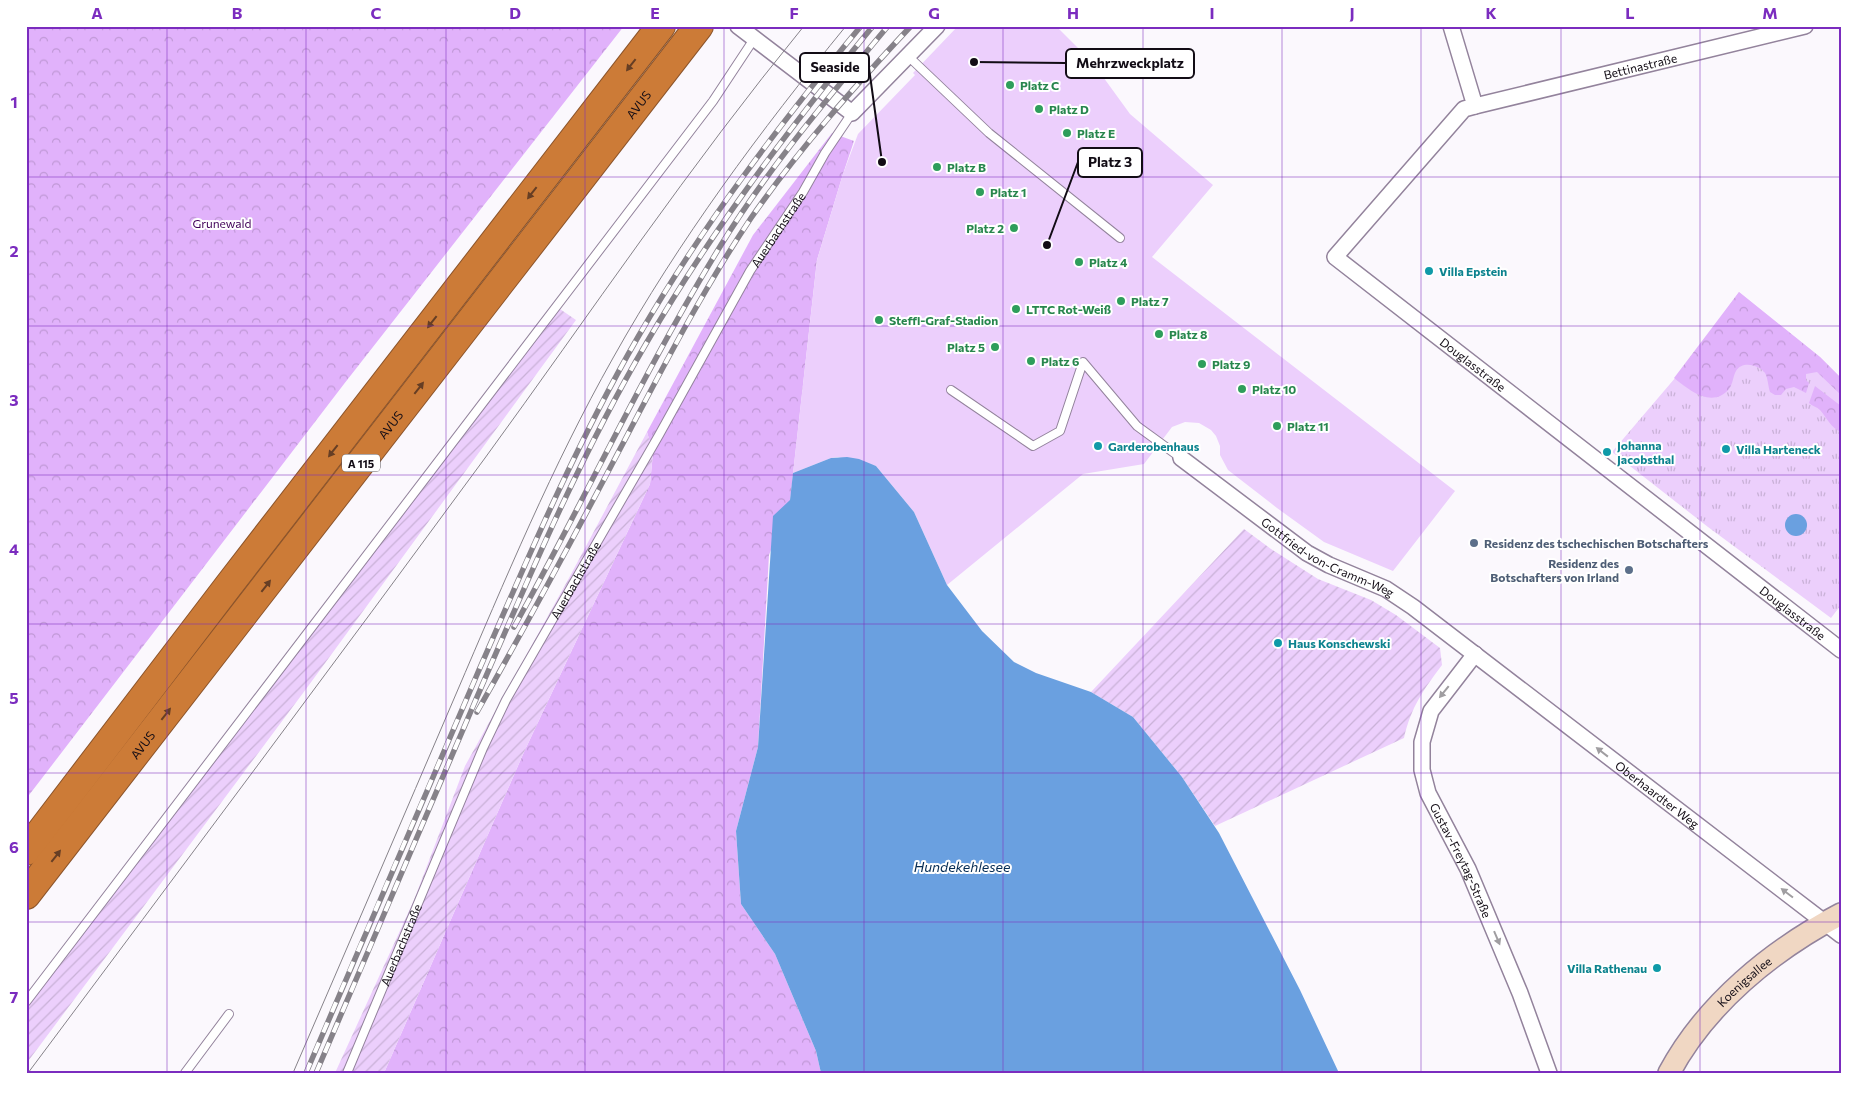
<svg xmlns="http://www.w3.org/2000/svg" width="1867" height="1099" viewBox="0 0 1867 1099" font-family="Commissioner,sans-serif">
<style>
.grass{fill:url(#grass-tufts)}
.forest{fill:url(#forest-crowns)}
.garden{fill:url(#garden-furrows)}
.pitch{fill:#eccffc}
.water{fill:#6aa0e0}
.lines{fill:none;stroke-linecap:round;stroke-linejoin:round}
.lane-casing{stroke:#93839c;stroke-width:10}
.street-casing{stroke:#93839c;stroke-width:18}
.secondary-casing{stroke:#93839c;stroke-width:24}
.highway-casing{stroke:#8b542b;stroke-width:30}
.lane{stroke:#fff;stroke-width:8}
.street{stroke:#fff;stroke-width:15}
.secondary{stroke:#f0d7c3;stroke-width:21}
.highway{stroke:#cc7b37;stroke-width:28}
.tram{stroke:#868289;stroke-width:1}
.rail-casing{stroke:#868289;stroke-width:5.5}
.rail{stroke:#fff;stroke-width:4;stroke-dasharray:11;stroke-linecap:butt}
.oneway{fill:#663e24}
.oneway2{fill:#a09ea1}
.grid{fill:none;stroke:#7b2cbf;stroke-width:1;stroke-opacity:0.55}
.leisure-dot{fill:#2e9e5b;stroke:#fff;stroke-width:2}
.culture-dot{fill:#0f9aa8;stroke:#fff;stroke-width:2}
.service-dot{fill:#5c6f8a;stroke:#fff;stroke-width:2}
.labels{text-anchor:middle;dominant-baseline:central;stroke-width:4;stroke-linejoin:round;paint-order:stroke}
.shield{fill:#fff;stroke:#59555b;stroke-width:1}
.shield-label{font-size:11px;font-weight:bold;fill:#120c15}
.street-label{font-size:12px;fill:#120c15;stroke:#fff}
.leisure-label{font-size:12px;font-weight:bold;fill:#27864d;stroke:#fff;text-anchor:start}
.park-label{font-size:12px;fill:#400058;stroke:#fff}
.culture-label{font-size:12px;font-weight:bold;fill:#0d838f;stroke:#fff;text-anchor:start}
.service-label{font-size:12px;font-weight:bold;fill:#4e5e75;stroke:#fff;text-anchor:start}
.water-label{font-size:14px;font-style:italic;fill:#052c54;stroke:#fff}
.leader{fill:none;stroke:#120c15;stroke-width:2}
.callout-dot{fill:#120c15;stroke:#fff;stroke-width:2}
.callout{fill:#fff;stroke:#120c15;stroke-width:2}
.callout-label{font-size:14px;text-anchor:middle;font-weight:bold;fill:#120c15}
.neatline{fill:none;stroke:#7b2cbf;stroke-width:2}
.grid-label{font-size:16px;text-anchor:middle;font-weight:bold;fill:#7b2cbf}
</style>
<defs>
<pattern id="grass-tufts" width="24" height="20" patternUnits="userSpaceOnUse" patternTransform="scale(1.25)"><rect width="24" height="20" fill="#eccffc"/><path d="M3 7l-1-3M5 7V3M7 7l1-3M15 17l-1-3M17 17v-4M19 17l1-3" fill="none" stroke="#c9b1d7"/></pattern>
<pattern id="forest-crowns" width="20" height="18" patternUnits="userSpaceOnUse" patternTransform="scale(1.25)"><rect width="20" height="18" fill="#e1b2fb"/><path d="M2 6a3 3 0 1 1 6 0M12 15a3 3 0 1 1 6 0" fill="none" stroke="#c098d6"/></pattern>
<pattern id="garden-furrows" width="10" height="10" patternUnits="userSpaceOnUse" patternTransform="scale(1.25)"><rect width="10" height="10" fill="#eccffc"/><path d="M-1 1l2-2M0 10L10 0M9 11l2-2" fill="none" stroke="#c9b1d7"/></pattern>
</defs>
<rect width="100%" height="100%" fill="#fbf8fd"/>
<!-- grass -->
<path class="grass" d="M1739,292L1820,357L1841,378V605L1831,618L1708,527L1612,452L1687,364Z"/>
<!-- forest -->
<g class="forest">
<path d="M26,26H624L344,384L26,799Z"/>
<path d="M832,133L854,141L843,174L817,260L790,501L769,555L758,747L736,831L741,904L775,954L816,1051L821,1073H384L524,752L650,484L653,453L647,432L753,235Z"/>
<path d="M1739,292L1820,357L1841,378V395L1817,372L1806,374V380L1809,383L1806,393L1794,387L1786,389L1781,395H1775L1770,392C1768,386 1768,378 1765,373C1760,365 1742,360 1736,371C1733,376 1733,384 1729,389C1712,409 1689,390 1674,378Z"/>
<path d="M1815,386L1841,406V432C1831,428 1827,418 1820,410C1817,407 1812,406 1809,403Z"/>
</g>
<!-- garden -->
<g class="garden">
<path d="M557,307L576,320L309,685L26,1064V998L270,689Z"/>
<path d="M647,432L653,453L650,484L524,752L384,1073H335L414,900L465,766L569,578Z"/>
<path d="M1244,529L1271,549L1318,579L1371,600L1396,615L1440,648L1442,665C1424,689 1411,707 1404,738L1215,826L1182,777L1133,717L1091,692Z"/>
</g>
<!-- pitch -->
<path class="pitch" d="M958,26H1056L1093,63L1130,114L1213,185L1152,257L1455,491L1393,571L1324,542L1277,508L1228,470L1220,455V446L1216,436L1211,430L1199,423L1185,422L1172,427L1144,464L1083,474L947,585L914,512L876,466L838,457L831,458L793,473L817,260L843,174L858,134L915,75L913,73Z"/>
<!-- water -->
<g class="water">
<path d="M847,457L859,459L876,466L914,512L947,585L982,631L1014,662L1036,673L1091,692L1133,717L1182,777L1219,833L1300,990L1339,1073H821L816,1051L775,954L741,904L736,831L758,747L773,516L790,500L793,473L831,458Z"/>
<circle cx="1796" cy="525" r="11"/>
</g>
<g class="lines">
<!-- lane casing -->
<g class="lane-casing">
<g id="lane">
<path d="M908,56L989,133L1120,238"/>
<path d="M951,390L1033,446L1060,431L1083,362L1137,426L1181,458"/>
<path d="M26,1002L713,101L754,39"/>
<path d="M185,1073L229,1014"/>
<path id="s1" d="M347,1073L483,748L506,700L659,435L750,271L803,192L825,153L852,113"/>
</g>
</g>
<!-- street casing -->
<g class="street-casing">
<g id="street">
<path d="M738,26L852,113L937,26"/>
<path id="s2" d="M1451,26L1475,106L1464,109L1335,257L1841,650"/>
<path id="s3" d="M1475,106L1805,26"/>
<path id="s4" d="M1181,458L1307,553L1329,565L1386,589L1413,607L1841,935"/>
<path id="s5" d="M1475,654L1431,711L1422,742V770L1428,793L1468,869L1520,993L1549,1073"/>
</g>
</g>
<!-- secondary casing -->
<g class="secondary-casing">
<g id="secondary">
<path id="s6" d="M1669,1073C1706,1004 1772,950 1841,914"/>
</g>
</g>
<!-- highway casing -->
<g class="highway-casing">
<g id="highway">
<path d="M26,851L229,585L661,26"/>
<path id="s7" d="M26,895L699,26"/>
</g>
</g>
<!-- lane -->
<use href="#lane" class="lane"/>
<!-- street -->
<use href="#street" class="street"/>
<!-- secondary -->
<use href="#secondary" class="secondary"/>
<!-- highway -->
<use href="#highway" class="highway"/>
<!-- tram -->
<g class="tram">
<path d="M28,1073C181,868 334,664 485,458C590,314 690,165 804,26"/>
<path d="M293,1073C348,946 402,820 456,694C505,580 552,466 613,358C679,240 760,131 846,26"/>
</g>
<!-- rail casing -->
<g class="rail-casing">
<g id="rail">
<path d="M514,627C585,500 645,368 721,245C769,167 829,97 888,26"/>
<path d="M477,712C526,625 574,537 620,449C661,371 702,291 751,218C799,149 854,87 911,26"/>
<path d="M306,1073C362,941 419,809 476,677C526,562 575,446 638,337C702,226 779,125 861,26"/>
<path d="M316,1073C369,950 421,827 474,704C527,581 579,458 647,342C712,230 790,127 873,26"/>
</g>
</g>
<!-- rail -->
<use href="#rail" class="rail"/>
</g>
<!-- one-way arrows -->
<defs><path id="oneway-solid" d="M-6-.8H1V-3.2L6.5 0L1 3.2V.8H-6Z" transform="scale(1.25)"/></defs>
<g class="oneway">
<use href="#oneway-solid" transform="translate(631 65) rotate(128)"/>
<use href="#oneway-solid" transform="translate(532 193) rotate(128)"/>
<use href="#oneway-solid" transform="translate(432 322) rotate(128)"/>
<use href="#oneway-solid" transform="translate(419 388) rotate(-52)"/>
<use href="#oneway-solid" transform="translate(333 451) rotate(128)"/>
<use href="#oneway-solid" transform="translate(266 586) rotate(-52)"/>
<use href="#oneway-solid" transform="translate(166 714) rotate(-52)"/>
<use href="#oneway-solid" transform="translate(56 856) rotate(-52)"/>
</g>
<g class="oneway2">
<use href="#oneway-solid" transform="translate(1444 692) rotate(129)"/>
<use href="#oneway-solid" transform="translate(1602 752) rotate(-142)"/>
<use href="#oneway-solid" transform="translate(1787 893) rotate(-143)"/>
<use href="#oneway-solid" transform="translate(1497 938) rotate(67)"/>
</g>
<!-- grid -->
<path class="grid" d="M167,26V1073M306,26V1073M446,26V1073M585,26V1073M724,26V1073M864,26V1073M1003,26V1073M1143,26V1073M1282,26V1073M1421,26V1073M1561,26V1073M1700,26V1073M26,177H1841M26,326H1841M26,475H1841M26,624H1841M26,773H1841M26,922H1841"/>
<!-- markers -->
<g class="leisure-dot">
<circle cx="1010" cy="85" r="5"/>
<circle cx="1039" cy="109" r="5"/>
<circle cx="1067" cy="133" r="5"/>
<circle cx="937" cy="167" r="5"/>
<circle cx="980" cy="192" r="5"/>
<circle cx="1014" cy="228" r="5"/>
<circle cx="1079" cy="262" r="5"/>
<circle cx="1121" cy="301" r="5"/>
<circle cx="1016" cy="309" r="5"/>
<circle cx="879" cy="320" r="5"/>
<circle cx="1159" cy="334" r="5"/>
<circle cx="995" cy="347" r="5"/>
<circle cx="1031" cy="361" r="5"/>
<circle cx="1202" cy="364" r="5"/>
<circle cx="1242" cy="389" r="5"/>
<circle cx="1277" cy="426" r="5"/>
</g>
<g class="culture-dot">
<circle cx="1429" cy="271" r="5"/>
<circle cx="1098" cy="446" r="5"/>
<circle cx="1726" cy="449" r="5"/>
<circle cx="1607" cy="452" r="5"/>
<circle cx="1278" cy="643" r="5"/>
<circle cx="1657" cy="968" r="5"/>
</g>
<g class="service-dot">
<circle cx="1474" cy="543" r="5"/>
<circle cx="1629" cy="570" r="5"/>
</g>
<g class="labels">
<!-- shield labels -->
<rect class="shield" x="342" y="454.5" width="38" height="17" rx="4"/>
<g class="shield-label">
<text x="361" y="463">A 115</text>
</g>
<!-- street labels -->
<g class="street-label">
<text stroke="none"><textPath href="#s3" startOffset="170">Bettinastraße</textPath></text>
<text stroke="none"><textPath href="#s7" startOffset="1000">AVUS</textPath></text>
<text stroke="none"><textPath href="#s1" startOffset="949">Auerbachstraße</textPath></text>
<text stroke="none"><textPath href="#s2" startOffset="466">Douglasstraße</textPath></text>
<text stroke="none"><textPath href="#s7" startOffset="595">AVUS</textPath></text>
<text stroke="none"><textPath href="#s4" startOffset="178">Gottfried-von-Cramm-Weg</textPath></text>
<text stroke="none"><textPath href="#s1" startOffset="544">Auerbachstraße</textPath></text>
<text stroke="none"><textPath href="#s2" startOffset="871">Douglasstraße</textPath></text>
<text stroke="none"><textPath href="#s7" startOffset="190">AVUS</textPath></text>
<text stroke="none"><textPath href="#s4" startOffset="585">Oberhaardter Weg</textPath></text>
<text stroke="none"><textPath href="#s5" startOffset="231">Gustav-Freytag-Straße</textPath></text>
<text stroke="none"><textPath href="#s1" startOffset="139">Auerbachstraße</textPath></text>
<text stroke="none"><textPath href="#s6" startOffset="119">Koenigsallee</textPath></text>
</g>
<!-- leisure labels -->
<g class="leisure-label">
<text x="1020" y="85">Platz C</text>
<text x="1049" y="109">Platz D</text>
<text x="1077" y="133">Platz E</text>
<text x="947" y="167">Platz B</text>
<text x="990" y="192">Platz 1</text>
<text x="1004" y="228" text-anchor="end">Platz 2</text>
<text x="1089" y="262">Platz 4</text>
<text x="1131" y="301">Platz 7</text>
<text x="1026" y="309">LTTC Rot-Weiß</text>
<text x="889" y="320">Steffi-Graf-Stadion</text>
<text x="1169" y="334">Platz 8</text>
<text x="985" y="347" text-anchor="end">Platz 5</text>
<text x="1041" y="361">Platz 6</text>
<text x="1212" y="364">Platz 9</text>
<text x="1252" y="389">Platz 10</text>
<text x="1287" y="426">Platz 11</text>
</g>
<!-- park labels -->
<g class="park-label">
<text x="222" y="223">Grunewald</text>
</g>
<!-- culture labels -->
<g class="culture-label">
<text x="1439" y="271">Villa Epstein</text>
<text x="1617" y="445">Johanna<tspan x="1617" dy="14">Jacobsthal</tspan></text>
<text x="1108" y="446">Garderobenhaus</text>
<text x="1736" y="449">Villa Harteneck</text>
<text x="1288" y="643">Haus Konschewski</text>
<text x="1647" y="968" text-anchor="end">Villa Rathenau</text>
</g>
<!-- service labels -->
<g class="service-label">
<text x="1484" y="543">Residenz des tschechischen Botschafters</text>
<text x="1619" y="563" text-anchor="end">Residenz des<tspan x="1619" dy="14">Botschafters von Irland</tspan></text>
</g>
<!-- water labels -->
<g class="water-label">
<text x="962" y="866">Hundekehlesee</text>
</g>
</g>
<!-- callouts -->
<path class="leader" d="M974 62L1066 63M882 162L869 68M1047 245L1078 162"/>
<g class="callout-dot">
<circle cx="974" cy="62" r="5"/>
<circle cx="882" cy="162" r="5"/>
<circle cx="1047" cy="245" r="5"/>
</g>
<g class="callout">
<rect x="1066" y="49" width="128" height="29" rx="5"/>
<rect x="800" y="53" width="69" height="29" rx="5"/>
<rect x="1078" y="148" width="64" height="29" rx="5"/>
</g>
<g class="callout-label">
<text x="1130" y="68">Mehrzweckplatz</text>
<text x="835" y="72">Seaside</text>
<text x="1110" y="167">Platz 3</text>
</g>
<!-- border -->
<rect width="1867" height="1099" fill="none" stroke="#ffffff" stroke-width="55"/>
<rect x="28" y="28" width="1812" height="1044" class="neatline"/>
<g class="grid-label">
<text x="97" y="19">A</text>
<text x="237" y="19">B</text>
<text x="376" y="19">C</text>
<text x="515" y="19">D</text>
<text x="655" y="19">E</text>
<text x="794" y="19">F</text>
<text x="934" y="19">G</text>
<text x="1073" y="19">H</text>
<text x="1212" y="19">I</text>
<text x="1352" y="19">J</text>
<text x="1491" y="19">K</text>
<text x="1630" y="19">L</text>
<text x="1770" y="19">M</text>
<text x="14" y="108">1</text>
<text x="14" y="257">2</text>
<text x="14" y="406">3</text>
<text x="14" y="555">4</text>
<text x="14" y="704">5</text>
<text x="14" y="853">6</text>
<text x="14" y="1003">7</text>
</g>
</svg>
